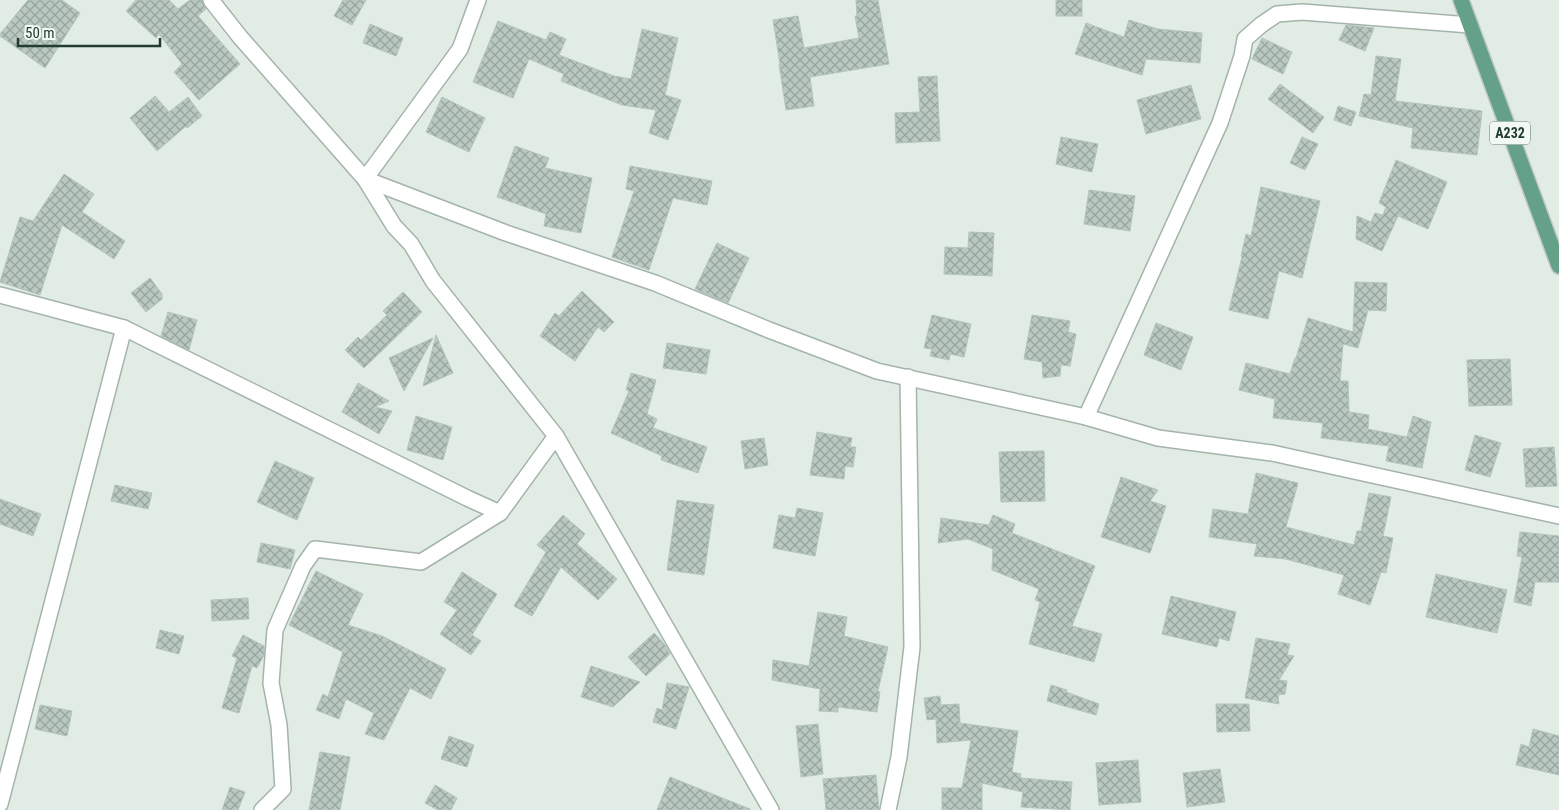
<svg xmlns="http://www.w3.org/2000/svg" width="1559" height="810" viewBox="0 0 1559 810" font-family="'Roboto Condensed',sans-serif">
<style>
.building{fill:url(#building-cross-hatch);stroke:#b3c5bb}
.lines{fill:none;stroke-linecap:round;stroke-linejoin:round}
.minor-casing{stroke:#a4b4ab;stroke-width:18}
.major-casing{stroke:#c1c8c5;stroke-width:18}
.minor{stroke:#fff;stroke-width:15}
.major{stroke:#65a189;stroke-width:15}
.labels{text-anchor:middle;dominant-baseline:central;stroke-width:4.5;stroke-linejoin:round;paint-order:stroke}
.shield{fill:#f2f8f4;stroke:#60746c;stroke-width:1}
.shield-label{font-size:14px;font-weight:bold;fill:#213c31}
</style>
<defs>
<pattern id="building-cross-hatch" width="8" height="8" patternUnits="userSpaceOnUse" patternTransform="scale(1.25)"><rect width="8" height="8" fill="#b9c9c1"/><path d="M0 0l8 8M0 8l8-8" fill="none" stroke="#96a49d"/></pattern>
</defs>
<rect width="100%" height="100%" fill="#e1ece5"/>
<!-- building -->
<g class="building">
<path d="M28,0H62L80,13L45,68L0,36V34Z"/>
<path d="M136,0H169L178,9L190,0H202L206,9L198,16L240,64L199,100L174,72L182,64L159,34L156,38L126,11Z"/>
<path d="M343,0H366L352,25L334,16Z"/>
<path d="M856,0H878L889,64L810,77L814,106L786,110L779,64H780L773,20L798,16L804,48L859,38L855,16H857Z"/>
<rect x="1056" y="0" width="26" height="16"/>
<path d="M1129,20L1158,29L1202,33L1200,63L1146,59L1142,75L1075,54L1086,23L1124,37Z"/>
<path d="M498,21L546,40L550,32L566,39L559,55L614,76L631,79L642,29L678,38L665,95L681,100L668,140L649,133L656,110L622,105L561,81L564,74L529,59L513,98L473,82Z"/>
<path d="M370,24L403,38L396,56L363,43Z"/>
<path d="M1346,25L1374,28L1365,51L1339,40Z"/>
<path d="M1262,38L1292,52L1283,74L1252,59Z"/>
<path d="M1376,56L1401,59L1395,101L1482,111L1477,155L1411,148L1413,128L1359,116L1364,94L1371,95Z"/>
<path d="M937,76L940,141L896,143L895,113L920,112L918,77Z"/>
<path d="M1280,84L1324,117L1313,133L1268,99Z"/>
<path d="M1191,85L1201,119L1146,134L1137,100Z"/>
<path d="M155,96L169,112L188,97L202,116L187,128L186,126L157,151L130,118Z"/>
<path d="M442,97L485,118L469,152L426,132Z"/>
<path d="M1338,106L1356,112L1351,126L1334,120Z"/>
<path d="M1061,137L1098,144L1092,172L1056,164Z"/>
<path d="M1302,137L1318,144L1305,170L1290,163Z"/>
<path d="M515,146L549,158L545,168L592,178L581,233L544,226L546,214L497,197Z"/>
<path d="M1396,160L1447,182L1428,229L1398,216L1382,251L1356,239L1357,216L1371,222L1375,213L1383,215L1386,207L1379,203Z"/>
<path d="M630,166L712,181L707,205L673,198L649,270L612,257L634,191L626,189Z"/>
<path d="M64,174L94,194L82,212L125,241L114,259L62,225L40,295L0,282L20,217L33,221Z"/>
<path d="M1261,187L1320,201L1302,278L1279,271L1268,319L1229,310L1242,257L1241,256L1246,234L1251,236Z"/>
<path d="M1089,190L1135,196L1130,231L1084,224Z"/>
<path d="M969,232L994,233L992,276L944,274L945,247L968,248Z"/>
<path d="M717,243L749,258L728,303L695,289Z"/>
<path d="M150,278L162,294V299L146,312L131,293Z"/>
<path d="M1355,282L1387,283L1386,311L1368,310L1358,348L1343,344L1340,381H1348L1349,412L1369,415L1368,429L1407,437L1413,416L1431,422L1422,468L1386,461L1389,446L1321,438L1323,423L1273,418L1275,399L1239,390L1246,363L1290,374L1295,358H1296L1308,318L1353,332Z"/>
<path d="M582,291L614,322L604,332L598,327L575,361L540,336L555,313L559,316Z"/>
<path d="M403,292L422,312L364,368L345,350L358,337L361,340L387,315L383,311Z"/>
<path d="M168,312L197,320L189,350L161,336Z"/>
<path d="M932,315L971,324L964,357L950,354L949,360L930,356L932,349L924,348Z"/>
<path d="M1032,315L1070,321L1068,332L1076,334L1070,366L1061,365L1060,376L1043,378L1042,362L1024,359Z"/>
<path d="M1156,323L1193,337L1181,370L1144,355Z"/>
<path d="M436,335L453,373L423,386Z"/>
<path d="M433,338L404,391L389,358Z"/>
<path d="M667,343L710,350L706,374L663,368Z"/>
<path d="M1510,359L1512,405L1469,406L1467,360Z"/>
<path d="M631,373L656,380L647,414L657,419L653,428L707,447L698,473L661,460L662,456L611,433L629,391L626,390Z"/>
<path d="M358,383L389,401L375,407L392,411L379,434L342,412Z"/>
<path d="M416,416L452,427L443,460L407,450Z"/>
<path d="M817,432L852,438L850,447H856L853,467L845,466L844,479L810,475Z"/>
<path d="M1475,435L1501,443L1490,477L1465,470Z"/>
<path d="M764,438L768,465L745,469L741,441Z"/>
<path d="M1554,447L1557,486L1526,487L1523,449Z"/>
<path d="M1044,451L1045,501L1001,502L999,452Z"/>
<path d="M275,461L314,478L297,520L257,502Z"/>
<path d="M1256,473L1298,483L1286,527L1354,545L1357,531H1361L1369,493L1391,497L1383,536L1393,538L1386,573L1381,572L1370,605L1338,594L1344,575L1286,559L1254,556L1257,544L1209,537L1213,509L1248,514Z"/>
<path d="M1121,477L1158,490L1150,501L1166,506L1150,553L1101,537Z"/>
<path d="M115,485L152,493L148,509L111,501Z"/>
<path d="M0,499L41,514L33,536L0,524Z"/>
<path d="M677,500L714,505L704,575L667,570Z"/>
<path d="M797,508L823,513L815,556L773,548L779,515L795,518Z"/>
<path d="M563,515L585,534L577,544L617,579L598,600L561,567L532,616L514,606L546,552L537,545Z"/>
<path d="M993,515L1015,524L1012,533L1095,566L1072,626L1102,634L1094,662L1029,644L1040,602L1035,600L1039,589L992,570L993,549L968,539L938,543L941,518L989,525Z"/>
<path d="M1520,532L1559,536V582H1535L1531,606L1514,602L1522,557L1517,556Z"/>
<path d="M261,543L295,550L290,569L257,562Z"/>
<path d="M316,571L363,594L348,625L382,636L446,669L431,699L410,688L384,740L365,734L374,713L346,699L339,719L316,710L323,694L328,697L343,652L289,625Z"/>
<path d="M462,572L497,594L472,635L481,641L471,655L440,634L457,610L444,602Z"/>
<path d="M1436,574L1507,590L1497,633L1426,617Z"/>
<path d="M1171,596L1236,612L1229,641L1219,638L1217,647L1162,634Z"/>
<path d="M248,598L249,619L212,621L211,600Z"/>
<path d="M818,612L847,617L844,636L888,647L878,691L880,692L877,712L838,707V712L819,711L820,689L772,680L773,660L809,666Z"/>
<path d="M160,630L184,636L179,654L156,648Z"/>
<path d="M654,633L665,645L670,654L646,676L628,657Z"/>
<path d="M243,635L264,646V655L257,668L252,666L239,713L222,708L237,658L232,656Z"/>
<path d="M1256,638L1290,644L1287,655L1294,656L1279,680L1287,681L1285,694L1278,695L1279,704L1245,698Z"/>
<path d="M591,666L640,682L613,707L581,697Z"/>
<path d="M667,683L689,687L676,729L653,722L657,708L662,710Z"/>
<path d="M1051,685L1067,690L1066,692L1099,704L1096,715L1047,701Z"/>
<path d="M940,696L941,705L959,704L960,723L1018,731L1012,772L1021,774L1020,778L1072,782L1070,810L1021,807L1023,792L982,783V810H942V788H962L971,740L937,743L936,719L927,720L924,698Z"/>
<path d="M1216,704H1249L1250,731L1217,732Z"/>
<path d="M40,705L72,711L67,736L35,729Z"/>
<path d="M818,724L823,774L801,777L796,726Z"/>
<path d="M1533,729L1559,736V775L1516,765L1521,744L1529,747Z"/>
<path d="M449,736L474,745L467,767L441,759Z"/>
<path d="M320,752L350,757L340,810H309Z"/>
<path d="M1138,760L1141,802L1099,805L1096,763Z"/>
<path d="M1220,769L1225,802L1187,807L1183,773Z"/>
<path d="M876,775L879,810H826L823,779Z"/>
<path d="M670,777L750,809V810H657Z"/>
<path d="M435,785L457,798L451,810H438L425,803Z"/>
<path d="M230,787L245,792L238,810H222Z"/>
</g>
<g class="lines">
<!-- minor casing -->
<g class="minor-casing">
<g id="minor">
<path d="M211,0L240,37L365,179L394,226L411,244L433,281L556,436L771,810"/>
<path d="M478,0L460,49L365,179L506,233L655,283L769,330L877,371L1086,417L1158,438L1272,453L1559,516"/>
<path d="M0,295L124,328L467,498L500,513"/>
<path d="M1086,417L1220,123L1242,56L1245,39L1261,25L1277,14L1302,12L1470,25"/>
<path d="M0,804L124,328"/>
<path d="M262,810L283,789L279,725L271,683L275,630L303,566L315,549L421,562L500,513L556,436"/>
<path d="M888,810L899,757L912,647L908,377"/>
</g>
</g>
<!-- major casing -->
<g class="major-casing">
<path id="major" d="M1461,0L1559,266"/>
</g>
<!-- minor -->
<use href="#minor" class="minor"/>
<!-- major -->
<use href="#major" class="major"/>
</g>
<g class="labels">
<!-- shield labels -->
<rect class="shield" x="1490" y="121.5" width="40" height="23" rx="4"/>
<g class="shield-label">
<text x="1510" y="133">A232</text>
</g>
</g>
<!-- scale -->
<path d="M18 38v8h142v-8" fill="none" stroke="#213c31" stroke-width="2.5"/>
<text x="25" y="38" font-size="15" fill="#213c31" stroke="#f2f8f4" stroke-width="4" paint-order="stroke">50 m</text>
</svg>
